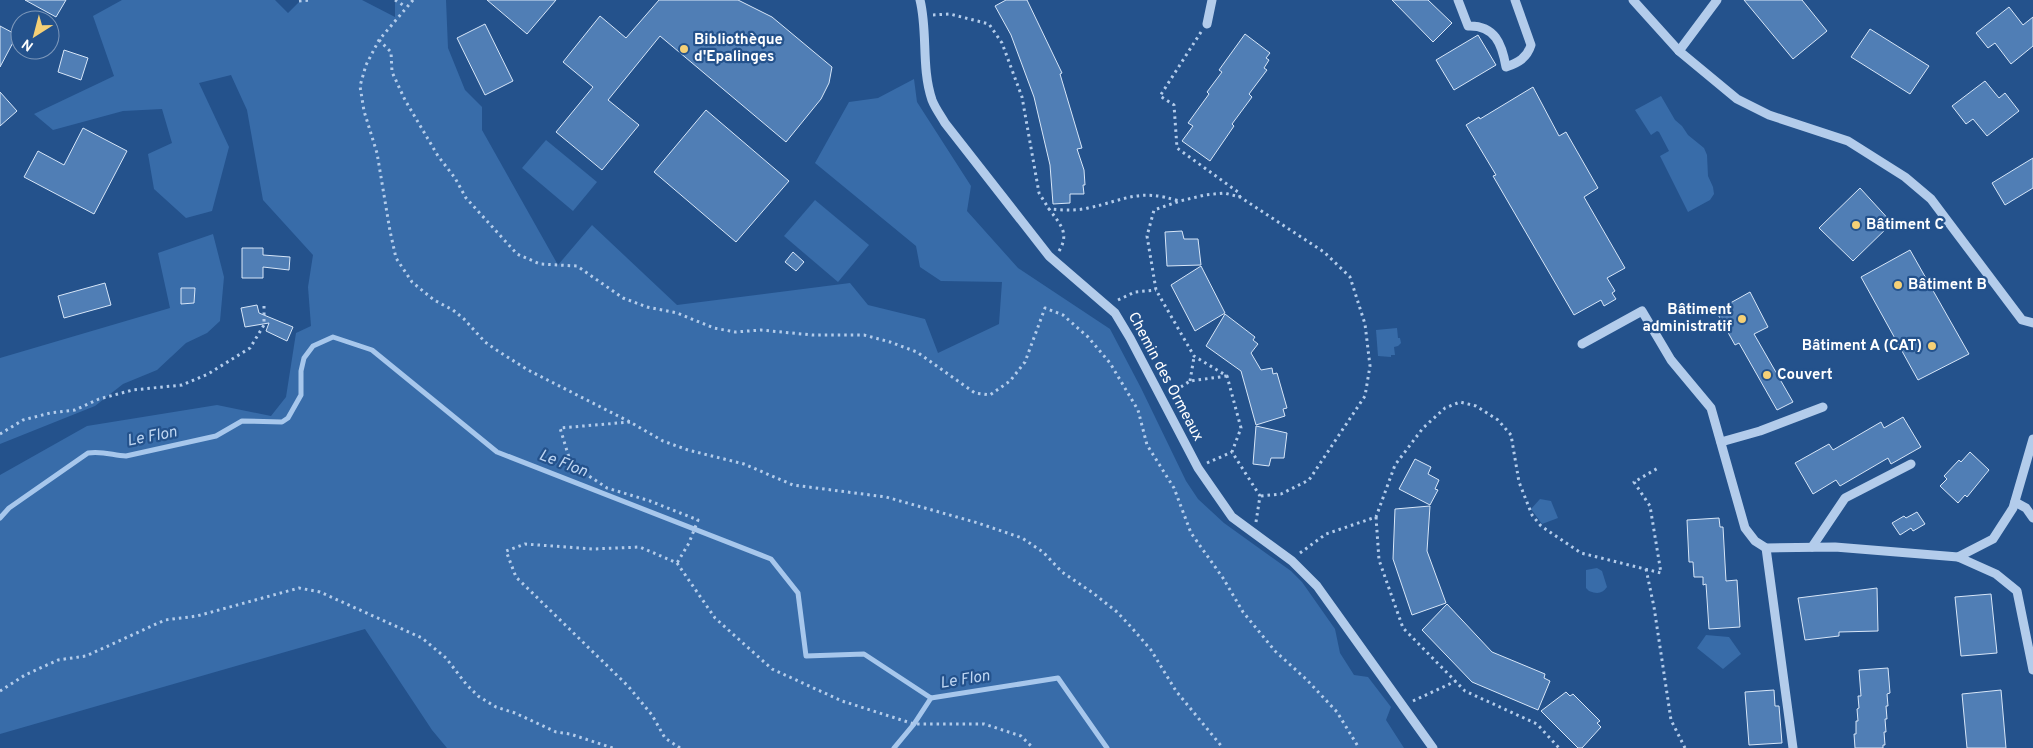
<svg xmlns="http://www.w3.org/2000/svg" width="2033" height="748" viewBox="0 0 2033 748" font-family="Overpass,sans-serif">
<style>
.green{fill:#386ca9}
.lines{fill:none;stroke-linecap:round;stroke-linejoin:round}
.stream{stroke:#a7c7ec;stroke-width:5}
.building{fill:#507eb5;stroke:#d7e6f8}
.path{stroke:#b3cceb;stroke-width:3;stroke-dasharray:2.5 4;stroke-linecap:butt}
.minor{stroke:#b3cceb;stroke-width:9}
.poi-dot{fill:#f5d076;stroke:#24528c;stroke-width:2}
.labels{text-anchor:middle;dominant-baseline:central;stroke-width:4.5;stroke-linejoin:round;paint-order:stroke}
.poi-label{font-size:15px;font-weight:bold;fill:#fff;stroke:#24528c;text-anchor:start}
.street-label{font-size:15px;fill:#fff;stroke:#24528c}
.water-label{font-size:16px;font-style:italic;fill:#bfd6f2;stroke:#24528c}
</style>
<rect width="100%" height="100%" fill="#24528c"/>
<!-- green -->
<g class="green">
<path d="M122,0H275L288,13L301,0H362L395,17V0H446L448,48L465,90L482,107V130L558,265L592,225L677,305L850,283L868,305L925,319L938,353L999,324L1002,282L941,281L920,267L916,246L815,163L849,102L878,98L914,79L917,102L971,186L967,211L1018,268L1110,329L1141,388L1186,481L1198,499L1224,523L1291,571L1302,582L1335,629L1340,653L1354,675L1368,677L1391,707L1386,720L1404,748H447L432,730L365,629L0,734V475L87,426L217,405L271,416L286,397L296,333L311,326L308,287L313,255L263,200L247,110L231,75L199,83L229,147L212,211L186,218L154,189L148,154L172,143L162,109L123,111L53,130L34,114L114,76L93,16Z"/>
<path d="M1661,96L1675,120L1682,126L1688,135L1704,148L1707,155L1708,176L1713,187L1714,194L1710,200L1688,212L1660,156L1669,151L1659,132L1657,131L1651,135L1635,110Z"/>
<path d="M546,140L597,182L573,211L522,168Z"/>
<path d="M815,200L869,245L838,282L784,236Z"/>
<path d="M213,234L224,277L220,321L207,333L186,343L157,370L123,384L95,406L0,444V358L170,308L158,253Z"/>
<path d="M1397,328L1398,338H1400L1401,343L1398,346L1394,347L1395,355H1391V357L1378,356L1376,330Z"/>
<path d="M1540,499L1551,501L1558,518L1542,524L1531,509Z"/>
<path d="M1597,568L1602,571L1607,587C1602,594 1597,594 1589,591L1586,588V570Z"/>
<path d="M1706,635L1729,637L1741,654L1723,669L1697,648Z"/>
</g>
<g class="lines">
<!-- stream -->
<g class="stream">
<path d="M0,518L9,508L88,453C103,451 112,455 126,456L216,436L242,421L282,422L288,418L301,395V371L304,358L313,346L333,337L372,350L497,452L771,559L798,593L806,656L864,654L931,698L1058,678L1107,748"/>
<path d="M894,748L914,724L931,698"/>
</g>
</g>
<!-- building -->
<g class="building">
<path d="M25,0H66L56,17Z"/>
<path d="M487,0H556L527,34Z"/>
<path d="M659,0H738L772,17L832,67L829,83L821,99L786,142L660,36L608,100L639,125L602,170L556,132L593,87L563,62L600,16L626,38Z"/>
<path d="M1006,0H1027L1062,73L1060,74L1082,148L1077,149L1084,170L1085,185H1083L1084,194H1070V203L1053,204L1050,165L1034,97L1011,35L995,6Z"/>
<path d="M1392,0H1428L1452,23L1433,42Z"/>
<path d="M1744,0H1802L1827,31L1793,59Z"/>
<path d="M2009,7L2023,25L2033,17V46L2011,64L1995,43L1988,48L1976,33Z"/>
<path d="M485,24L513,81L485,95L457,38Z"/>
<path d="M0,26L17,35L0,67Z"/>
<path d="M1870,29L1929,66L1910,94L1851,57Z"/>
<path d="M1245,34L1270,53L1266,58L1269,60L1264,68L1267,70L1249,94L1252,97L1232,124L1234,126L1210,161L1182,141L1193,126L1188,123L1209,94L1207,92L1222,72L1219,70Z"/>
<path d="M1478,35L1496,65L1454,90L1436,60Z"/>
<path d="M64,50L88,58L81,80L58,72Z"/>
<path d="M1985,81L1999,98L2005,93L2019,111L1987,136L1973,119L1966,124L1952,106Z"/>
<path d="M1533,87L1559,136L1566,132L1598,188L1584,197L1625,268L1607,278L1615,291L1612,293L1616,299L1604,306L1601,300L1574,315L1493,176L1496,175L1466,125L1479,117L1480,119Z"/>
<path d="M0,92L17,111L0,126Z"/>
<path d="M706,110L789,181L736,242L654,172Z"/>
<path d="M83,128L127,151L94,214L24,177L38,151L64,165Z"/>
<path d="M2033,158V188L2005,205L1992,183Z"/>
<path d="M1860,188L1892,223L1853,261L1819,228Z"/>
<path d="M1182,231L1184,239H1198L1201,265L1167,266L1165,232Z"/>
<path d="M242,248H263V255L290,257L289,270L263,267V278H242Z"/>
<path d="M1910,250L1969,354L1918,380L1861,277Z"/>
<path d="M793,252L804,262L796,271L785,262Z"/>
<path d="M1201,266L1225,313L1195,331L1171,285Z"/>
<path d="M105,283L111,305L64,318L58,296Z"/>
<path d="M181,288H195L194,303L181,304Z"/>
<path d="M1750,292L1768,327L1754,334L1793,402L1777,410L1739,343L1735,345L1716,311Z"/>
<path d="M257,305L259,313L293,327L287,341L266,331L269,323L245,327L241,308Z"/>
<path d="M1225,314L1255,337L1253,340L1258,344L1251,353L1261,370L1272,368L1273,374L1277,373L1287,408L1283,409L1285,416L1256,425L1241,371L1206,346Z"/>
<path d="M1903,417L1921,447L1891,464L1888,458L1840,486L1836,480L1813,494L1795,463L1829,444L1833,450L1881,422L1884,428Z"/>
<path d="M1256,426L1287,433L1284,458H1271L1269,466L1253,464Z"/>
<path d="M1970,452L1989,470L1967,497L1965,495L1958,503L1940,486L1947,479L1944,476L1959,460L1961,462Z"/>
<path d="M1415,459L1431,467L1428,474L1439,480L1435,489L1438,490L1430,505L1399,489Z"/>
<path d="M1430,506L1427,551L1446,603L1412,615L1393,559L1395,509Z"/>
<path d="M1917,512L1925,524L1913,531L1911,528L1900,535L1892,523L1904,516L1906,518Z"/>
<path d="M1719,518L1720,527H1723L1726,581L1737,580L1740,627L1709,629L1706,584L1703,585V577H1694L1693,562H1689L1687,520Z"/>
<path d="M1877,588L1878,631L1839,632V636L1805,640L1798,598Z"/>
<path d="M1991,594L1997,653L1961,656L1955,597Z"/>
<path d="M1447,604L1492,652L1545,674L1544,678L1550,681L1538,710L1472,682L1422,630Z"/>
<path d="M1888,668L1890,693L1887,694L1888,706H1886L1887,719H1885L1886,732H1884L1885,745H1883V748H1855L1854,734H1856V721H1858L1857,709L1859,708L1858,696H1861L1859,670Z"/>
<path d="M1774,690L1775,706H1779L1782,743L1749,745L1745,692Z"/>
<path d="M2001,690L2006,748H1967L1962,694Z"/>
<path d="M1566,692L1570,696L1573,694L1600,721L1597,723L1601,727L1582,748H1578L1541,711Z"/>
</g>
<g class="lines">
<!-- path -->
<g class="path">
<path d="M395,0L406,7"/>
<path d="M413,0L379,40L366,65L360,86L364,111L377,153L390,231L396,258L412,282L434,300L453,310L464,319L485,342L498,351L528,370L630,422L663,441L688,450L744,464L793,485L886,497L978,523L1022,538L1043,552L1062,572L1093,593L1117,612L1132,628L1151,650L1176,691L1223,748"/>
<path d="M299,1L310,0"/>
<path d="M933,15L950,14L989,24L1002,43L1022,97L1039,193L1049,209"/>
<path d="M1201,32L1160,96L1174,105L1177,148L1238,192L1240,197"/>
<path d="M379,40L391,52L392,72L405,100L438,156L455,178L466,198L517,254L540,264L577,266L623,298L647,307L677,313L714,328L735,332L761,330L812,335H864L890,342L917,352L975,393L990,395L1010,381L1025,362L1045,308L1063,315L1088,337L1110,363L1138,410L1147,445L1174,488L1191,533L1223,578L1243,612L1275,651L1307,680L1337,712L1359,748"/>
<path d="M1059,251C1070,233 1060,224 1049,209C1062,210 1075,211 1088,208C1126,200 1138,188 1179,201"/>
<path d="M1118,300L1135,292L1156,290"/>
<path d="M1190,381L1194,357"/>
<path d="M1170,394L1190,381L1227,376"/>
<path d="M630,422L560,428L571,464L607,488L650,501L698,520L689,543L677,563"/>
<path d="M0,434L23,420L50,413L75,410L99,399L133,390L182,385L208,374L250,348L264,325V304"/>
<path d="M1207,463L1232,452"/>
<path d="M1376,517L1379,560L1403,628L1465,691L1537,724L1559,748"/>
<path d="M1256,522L1260,496L1232,452L1241,428L1227,376L1194,356L1156,290L1147,236L1154,210L1180,201L1205,195L1224,193L1240,197L1324,252L1350,277L1365,324L1370,366L1365,396L1309,480L1281,494L1260,496"/>
<path d="M1300,553L1326,534L1376,517L1395,465L1423,428L1445,408L1460,402L1476,406L1498,420L1511,435L1519,482L1532,515L1541,526L1581,553L1661,573L1650,506L1634,482L1658,468"/>
<path d="M1646,569L1654,607L1671,720L1685,748"/>
<path d="M0,691L25,675L58,660L86,656L165,620L197,616L299,588L320,592L422,638L446,658L466,684L478,696L496,707L515,713L556,732L570,734L613,748"/>
<path d="M1413,701L1456,681"/>
<path d="M680,748L665,738L652,715L628,686L516,577L506,551L525,544L593,549L640,547L677,563L715,618L772,669L842,701L914,724H984L1021,736L1033,748"/>
</g>
<!-- minor -->
<g class="minor">
<path d="M920,0C928,32 921,68 932,100C935,108 941,116 945,123L1049,256L1115,313L1130,338L1198,468L1232,517L1292,561L1317,586L1433,748"/>
<path d="M1458,0L1468,26C1495,25 1502,44 1506,67C1518,63 1527,58 1531,45L1515,0"/>
<path d="M1633,0L1679,51L1737,99L1769,115L1848,141L1905,177L1931,199L2022,320L2033,323"/>
<path d="M1207,24L1212,0"/>
<path d="M1679,51L1717,0"/>
<path d="M1582,344L1642,311L1671,360L1711,408L1745,528L1755,541L1766,548L1835,547L1958,557L1993,539L2013,508L2033,439"/>
<path d="M1721,442L1760,431L1823,407"/>
<path d="M2015,502L2026,508L2033,518"/>
<path d="M1812,547L1845,498L1911,464"/>
<path d="M1766,548L1793,748"/>
<path d="M1958,557L1996,574L2017,591L2033,670"/>
</g>
</g>
<!-- markers -->
<g class="poi-dot">
<circle cx="684" cy="49" r="5"/>
<circle cx="1856" cy="225" r="5"/>
<circle cx="1898" cy="285" r="5"/>
<circle cx="1742" cy="319" r="5"/>
<circle cx="1932" cy="346" r="5"/>
<circle cx="1767" cy="375" r="5"/>
</g>
<g class="labels">
<!-- poi labels -->
<g class="poi-label">
<text x="694" y="40">Bibliothèque<tspan x="694" dy="17">d'Epalinges</tspan></text>
<text x="1866" y="225">Bâtiment C</text>
<text x="1908" y="285">Bâtiment B</text>
<text x="1732" y="310" text-anchor="end">Bâtiment<tspan x="1732" dy="17">administratif</tspan></text>
<text x="1922" y="346" text-anchor="end">Bâtiment A (CAT)</text>
<text x="1777" y="375">Couvert</text>
</g>
<!-- street labels -->
<g class="street-label">
<text transform="translate(1165 377) rotate(62)">Chemin des Ormeaux</text>
</g>
<!-- water labels -->
<g class="water-label">
<text transform="translate(152 437) rotate(-11)">Le Flon</text>
<text transform="translate(563 464) rotate(21)">Le Flon</text>
<text transform="translate(965 680) rotate(-9)">Le Flon</text>
</g>
</g>
<!-- north arrow -->
<g transform="translate(35 35) rotate(216)"><circle r="24" fill="#24528c" stroke="#7c97ba"/>
<path d="M0-4L9 19L0 12L-9 19Z" fill="#f5d076"/>
<text y="-8" font-size="14" font-weight="bold" text-anchor="middle" fill="#ffffff">N</text>
</g>
</svg>
